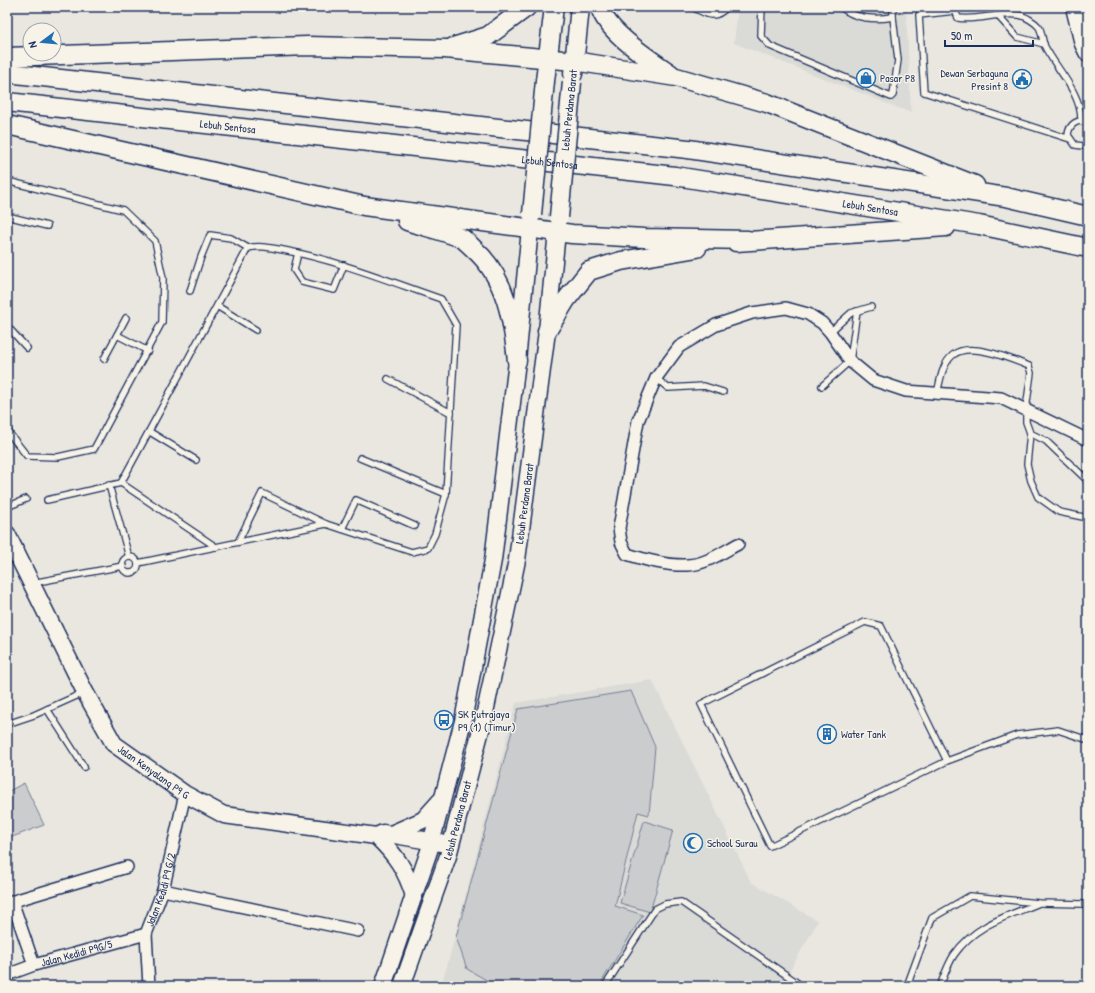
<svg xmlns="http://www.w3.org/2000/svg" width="1095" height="993" viewBox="0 0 1095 993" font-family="'Patrick Hand',sans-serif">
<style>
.built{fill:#dadad6}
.green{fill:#cbcccd;stroke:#737e96}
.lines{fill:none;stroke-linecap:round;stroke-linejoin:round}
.lane-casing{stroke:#1b2f5e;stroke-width:8}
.street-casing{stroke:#1b2f5e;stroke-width:14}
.secondary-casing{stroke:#1b2f5e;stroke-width:19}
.primary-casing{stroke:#1b2f5e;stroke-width:21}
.lane{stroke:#f7f3e8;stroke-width:5.5}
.street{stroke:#f7f3e8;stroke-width:11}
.secondary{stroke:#f7f3e8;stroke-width:16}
.primary{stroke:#f7f3e8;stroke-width:18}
.primary-bridge-casing{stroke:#1b2f5e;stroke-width:21;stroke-linecap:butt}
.primary-bridge{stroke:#f7f3e8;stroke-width:18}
.labels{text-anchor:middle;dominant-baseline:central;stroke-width:3;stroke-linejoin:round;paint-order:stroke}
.poi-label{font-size:11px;fill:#1b2f5e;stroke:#f7f3e8;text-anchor:start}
.street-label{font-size:11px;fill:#1b2f5e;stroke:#f7f3e8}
</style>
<rect width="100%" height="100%" fill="#eae7e0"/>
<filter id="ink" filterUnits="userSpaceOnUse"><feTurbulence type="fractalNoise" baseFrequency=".025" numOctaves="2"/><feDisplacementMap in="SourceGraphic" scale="8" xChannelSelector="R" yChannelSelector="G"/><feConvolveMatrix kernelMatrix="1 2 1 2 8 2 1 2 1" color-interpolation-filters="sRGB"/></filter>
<g filter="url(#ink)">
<!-- built -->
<g class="built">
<path d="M738,7L906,8L911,113L734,43Z"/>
<path d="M652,680L751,882L818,921L781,986H440L446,970L516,703Z"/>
</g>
<!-- green -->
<g class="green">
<path d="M631,691L655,747L649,815L638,812L615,906L643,915L599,986H497L467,969L456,937L518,709Z"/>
<path d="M24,783L44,825L7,839V792Z"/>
<path d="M644,821L673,830L650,912L620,903Z"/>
</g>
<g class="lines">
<!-- lane casing -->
<g class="lane-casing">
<g id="lane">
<path d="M692,7C707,14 714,21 727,7"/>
<path d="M762,7L761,36L770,46L891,97L893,95L898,60L893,17V7"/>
<path d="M841,7C856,20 875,20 893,17"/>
<path d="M954,7L958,18C978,21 999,12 1019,15C1025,16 1035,22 1039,27C1042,32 1042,39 1044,45C1056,69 1082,93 1081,121"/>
<path d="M955,11L919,15L924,92L1070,139"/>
<path d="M998,16L1017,37L1044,44"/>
<path d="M1088,123C1078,118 1069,124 1068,135L1075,145L1083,146L1088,144"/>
<path d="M7,181L123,210L155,241L163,278L162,322L94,449L58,457L27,456L9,433L7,425"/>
<path d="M7,216L47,226"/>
<path d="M298,253L294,270L302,282L334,290L344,265"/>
<path d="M190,291L201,257L210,235L231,238L248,248"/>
<path d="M217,306L256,330"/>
<path d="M7,326L27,348"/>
<path d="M830,332L851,313L871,307"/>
<path d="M117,335L148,351"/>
<path d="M104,359L126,318"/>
<path d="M656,378L668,388L704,386L723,392"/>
<path d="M388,379L451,413"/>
<path d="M822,386L850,361L857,311"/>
<path d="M937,394C940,381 942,364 953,355C970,341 1011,359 1029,366L1031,373L1026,409V422L1030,433L1027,464L1031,481L1038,497L1059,512L1088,518"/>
<path d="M150,432L196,460"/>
<path d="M1030,433L1046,441L1088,481"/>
<path d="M360,458L446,494"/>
<path d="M121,483L216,547"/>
<path d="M109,485L129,557"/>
<path d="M47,500L121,483L248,248C260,245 271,248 283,250C337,260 389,281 441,299L456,325L446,494L435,534L428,548L412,552L326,524L138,563"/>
<path d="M7,507L26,499"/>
<path d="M342,529L356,500L415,526"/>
<path d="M238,542L262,493L326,524"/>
<circle cx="130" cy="565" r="8"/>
<path d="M32,583L123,566"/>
<path d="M47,709L84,767"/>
<path d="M7,724L34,715L83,693"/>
<path d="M947,761L881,626L865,622L701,704L770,846L947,761L1017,735L1058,730L1088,740"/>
<path d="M605,986L655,909L665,904L681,902L802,986"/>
<path d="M907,986L932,918L970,896L1039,903L1083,904L1088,906"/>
<path d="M940,986C944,976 948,964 954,955C975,925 1005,917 1037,904"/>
</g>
</g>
<!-- street casing -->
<g class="street-casing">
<g id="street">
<path d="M738,544C723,552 705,565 687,565C667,566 645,560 627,554L621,542L619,528L638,421L656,378L679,347L716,325L752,313L786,308L808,314L822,323L830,332L850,361L873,380L906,391L1001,398L1088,440"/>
<path d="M163,890L358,931"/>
<path d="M12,901L34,965"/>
<path d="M7,903L127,867"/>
<path id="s1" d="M7,975L34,965L146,934"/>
<path id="s2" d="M149,986L146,934L163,890L185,794"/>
</g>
</g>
<!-- secondary casing -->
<g class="secondary-casing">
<g id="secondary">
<path d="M1074,7L1083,44L1088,54"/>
<path id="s3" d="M7,534L85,692L114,744L185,794L224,815L376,836L383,833L441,843"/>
<path d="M391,834L423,820L440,801"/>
<path d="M376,836C396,855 406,870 414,896"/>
<path d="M383,986L429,851L463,721L493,560L517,361L530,229"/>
<path id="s4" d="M402,986L448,856L483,722L517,560L547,331L557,232"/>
</g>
</g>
<!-- primary casing -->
<g class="primary-casing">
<g id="primary">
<path d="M600,7C606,32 651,60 671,74"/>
<path d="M453,47L488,36L527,7"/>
<path d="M7,57L307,46L445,49L574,61L676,77L767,103L975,185"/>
<path d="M7,73L688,149L1006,197L1088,216"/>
<path d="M573,74L580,7"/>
<path d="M545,81L554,7"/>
<path id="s5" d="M7,102L675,176L979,225L1088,248"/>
<path d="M7,125L364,206L572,234L644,238L748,240"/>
<path d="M407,221C425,227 445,231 463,239C467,242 471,246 474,249C506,277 513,321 517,361"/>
<path d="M736,242L946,227"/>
<path d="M547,331L566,300L589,271L621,261L697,248"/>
</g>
</g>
<!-- lane -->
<use href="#lane" class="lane"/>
<!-- street -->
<use href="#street" class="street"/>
<!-- secondary -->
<use href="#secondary" class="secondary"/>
<!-- primary -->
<use href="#primary" class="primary"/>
<!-- primary-bridge casing -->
<g class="primary-bridge-casing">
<g id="primary-bridge">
<path d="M532,214L545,81"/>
<path d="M559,217L572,82"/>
</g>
</g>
<!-- primary-bridge -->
<use href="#primary-bridge" class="primary-bridge"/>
</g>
</g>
<!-- icons -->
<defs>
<g id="shop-ring" transform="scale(1)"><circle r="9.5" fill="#f7f3e8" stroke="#1f6fb2" stroke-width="1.5"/><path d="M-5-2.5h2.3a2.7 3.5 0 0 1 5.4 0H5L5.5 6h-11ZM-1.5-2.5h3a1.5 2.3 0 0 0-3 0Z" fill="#1f6fb2"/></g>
<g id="civic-ring" transform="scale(1)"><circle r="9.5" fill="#f7f3e8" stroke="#1f6fb2" stroke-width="1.5"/><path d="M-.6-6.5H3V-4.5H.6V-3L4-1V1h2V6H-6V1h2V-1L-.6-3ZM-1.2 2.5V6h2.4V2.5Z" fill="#1f6fb2"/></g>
<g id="bus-ring" transform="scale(1)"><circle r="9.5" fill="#f7f3e8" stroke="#1f6fb2" stroke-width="1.5"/><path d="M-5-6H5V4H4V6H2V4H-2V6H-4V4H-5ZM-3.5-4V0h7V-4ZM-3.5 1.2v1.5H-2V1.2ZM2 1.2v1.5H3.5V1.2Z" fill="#1f6fb2"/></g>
<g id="building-ring" transform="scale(1)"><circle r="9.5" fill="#f7f3e8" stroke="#1f6fb2" stroke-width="1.5"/><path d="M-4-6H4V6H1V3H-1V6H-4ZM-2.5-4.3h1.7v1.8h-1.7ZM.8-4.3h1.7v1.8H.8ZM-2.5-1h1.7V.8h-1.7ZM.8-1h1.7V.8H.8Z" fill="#1f6fb2"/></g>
<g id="mosque-ring" transform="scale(1)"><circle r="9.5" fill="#f7f3e8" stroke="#1f6fb2" stroke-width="1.5"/><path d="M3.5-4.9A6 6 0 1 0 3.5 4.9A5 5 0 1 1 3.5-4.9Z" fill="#1f6fb2"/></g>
</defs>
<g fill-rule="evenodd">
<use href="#shop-ring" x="866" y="78"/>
<use href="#civic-ring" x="1022" y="79"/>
<use href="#bus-ring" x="444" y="720"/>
<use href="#building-ring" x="827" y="734"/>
<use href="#mosque-ring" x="693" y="843"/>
</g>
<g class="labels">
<!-- poi labels -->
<g class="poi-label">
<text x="1008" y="73" text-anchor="end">Dewan Serbaguna<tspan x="1008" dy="13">Presint 8</tspan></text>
<text x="880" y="78">Pasar P8</text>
<text x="458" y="714">SK Putrajaya<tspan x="458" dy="13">P9 (1) (Timur)</tspan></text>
<text x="841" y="734">Water Tank</text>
<text x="707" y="843">School Surau</text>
</g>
<!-- street labels -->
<g class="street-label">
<text transform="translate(569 110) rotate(-84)">Lebuh Perdana Barat</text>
<text stroke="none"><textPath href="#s5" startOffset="222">Lebuh Sentosa</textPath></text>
<text stroke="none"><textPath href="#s5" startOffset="546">Lebuh Sentosa</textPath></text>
<text stroke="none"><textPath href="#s5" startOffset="870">Lebuh Sentosa</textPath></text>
<text stroke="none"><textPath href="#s4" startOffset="499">Lebuh Perdana Barat</textPath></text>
<text stroke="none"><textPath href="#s3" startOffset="284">Jalan Kenyalang P9 G</textPath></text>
<text stroke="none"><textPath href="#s4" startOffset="175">Lebuh Perdana Barat</textPath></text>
<text stroke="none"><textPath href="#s2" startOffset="99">Jalan Kedidi P9 G/2</textPath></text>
<text stroke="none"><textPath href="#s1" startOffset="73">Jalan Kedidi P9G/5</textPath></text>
</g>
</g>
<!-- margin -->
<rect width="1095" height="993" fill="none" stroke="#f7f3e8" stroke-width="24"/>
<rect x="12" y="12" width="1071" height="969" fill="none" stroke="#1b2f5e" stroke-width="1.5" filter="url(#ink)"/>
<!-- north arrow -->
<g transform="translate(42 42) rotate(254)"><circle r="19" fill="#f7f3e8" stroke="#9fa5b1"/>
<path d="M0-3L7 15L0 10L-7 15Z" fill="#1f6fb2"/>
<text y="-6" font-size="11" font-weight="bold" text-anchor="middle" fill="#1b2f5e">N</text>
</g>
<!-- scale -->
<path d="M945 40v6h88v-6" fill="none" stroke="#1b2f5e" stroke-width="2"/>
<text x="951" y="40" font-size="12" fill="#1b2f5e" stroke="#f7f3e8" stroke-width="3" paint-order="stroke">50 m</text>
</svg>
